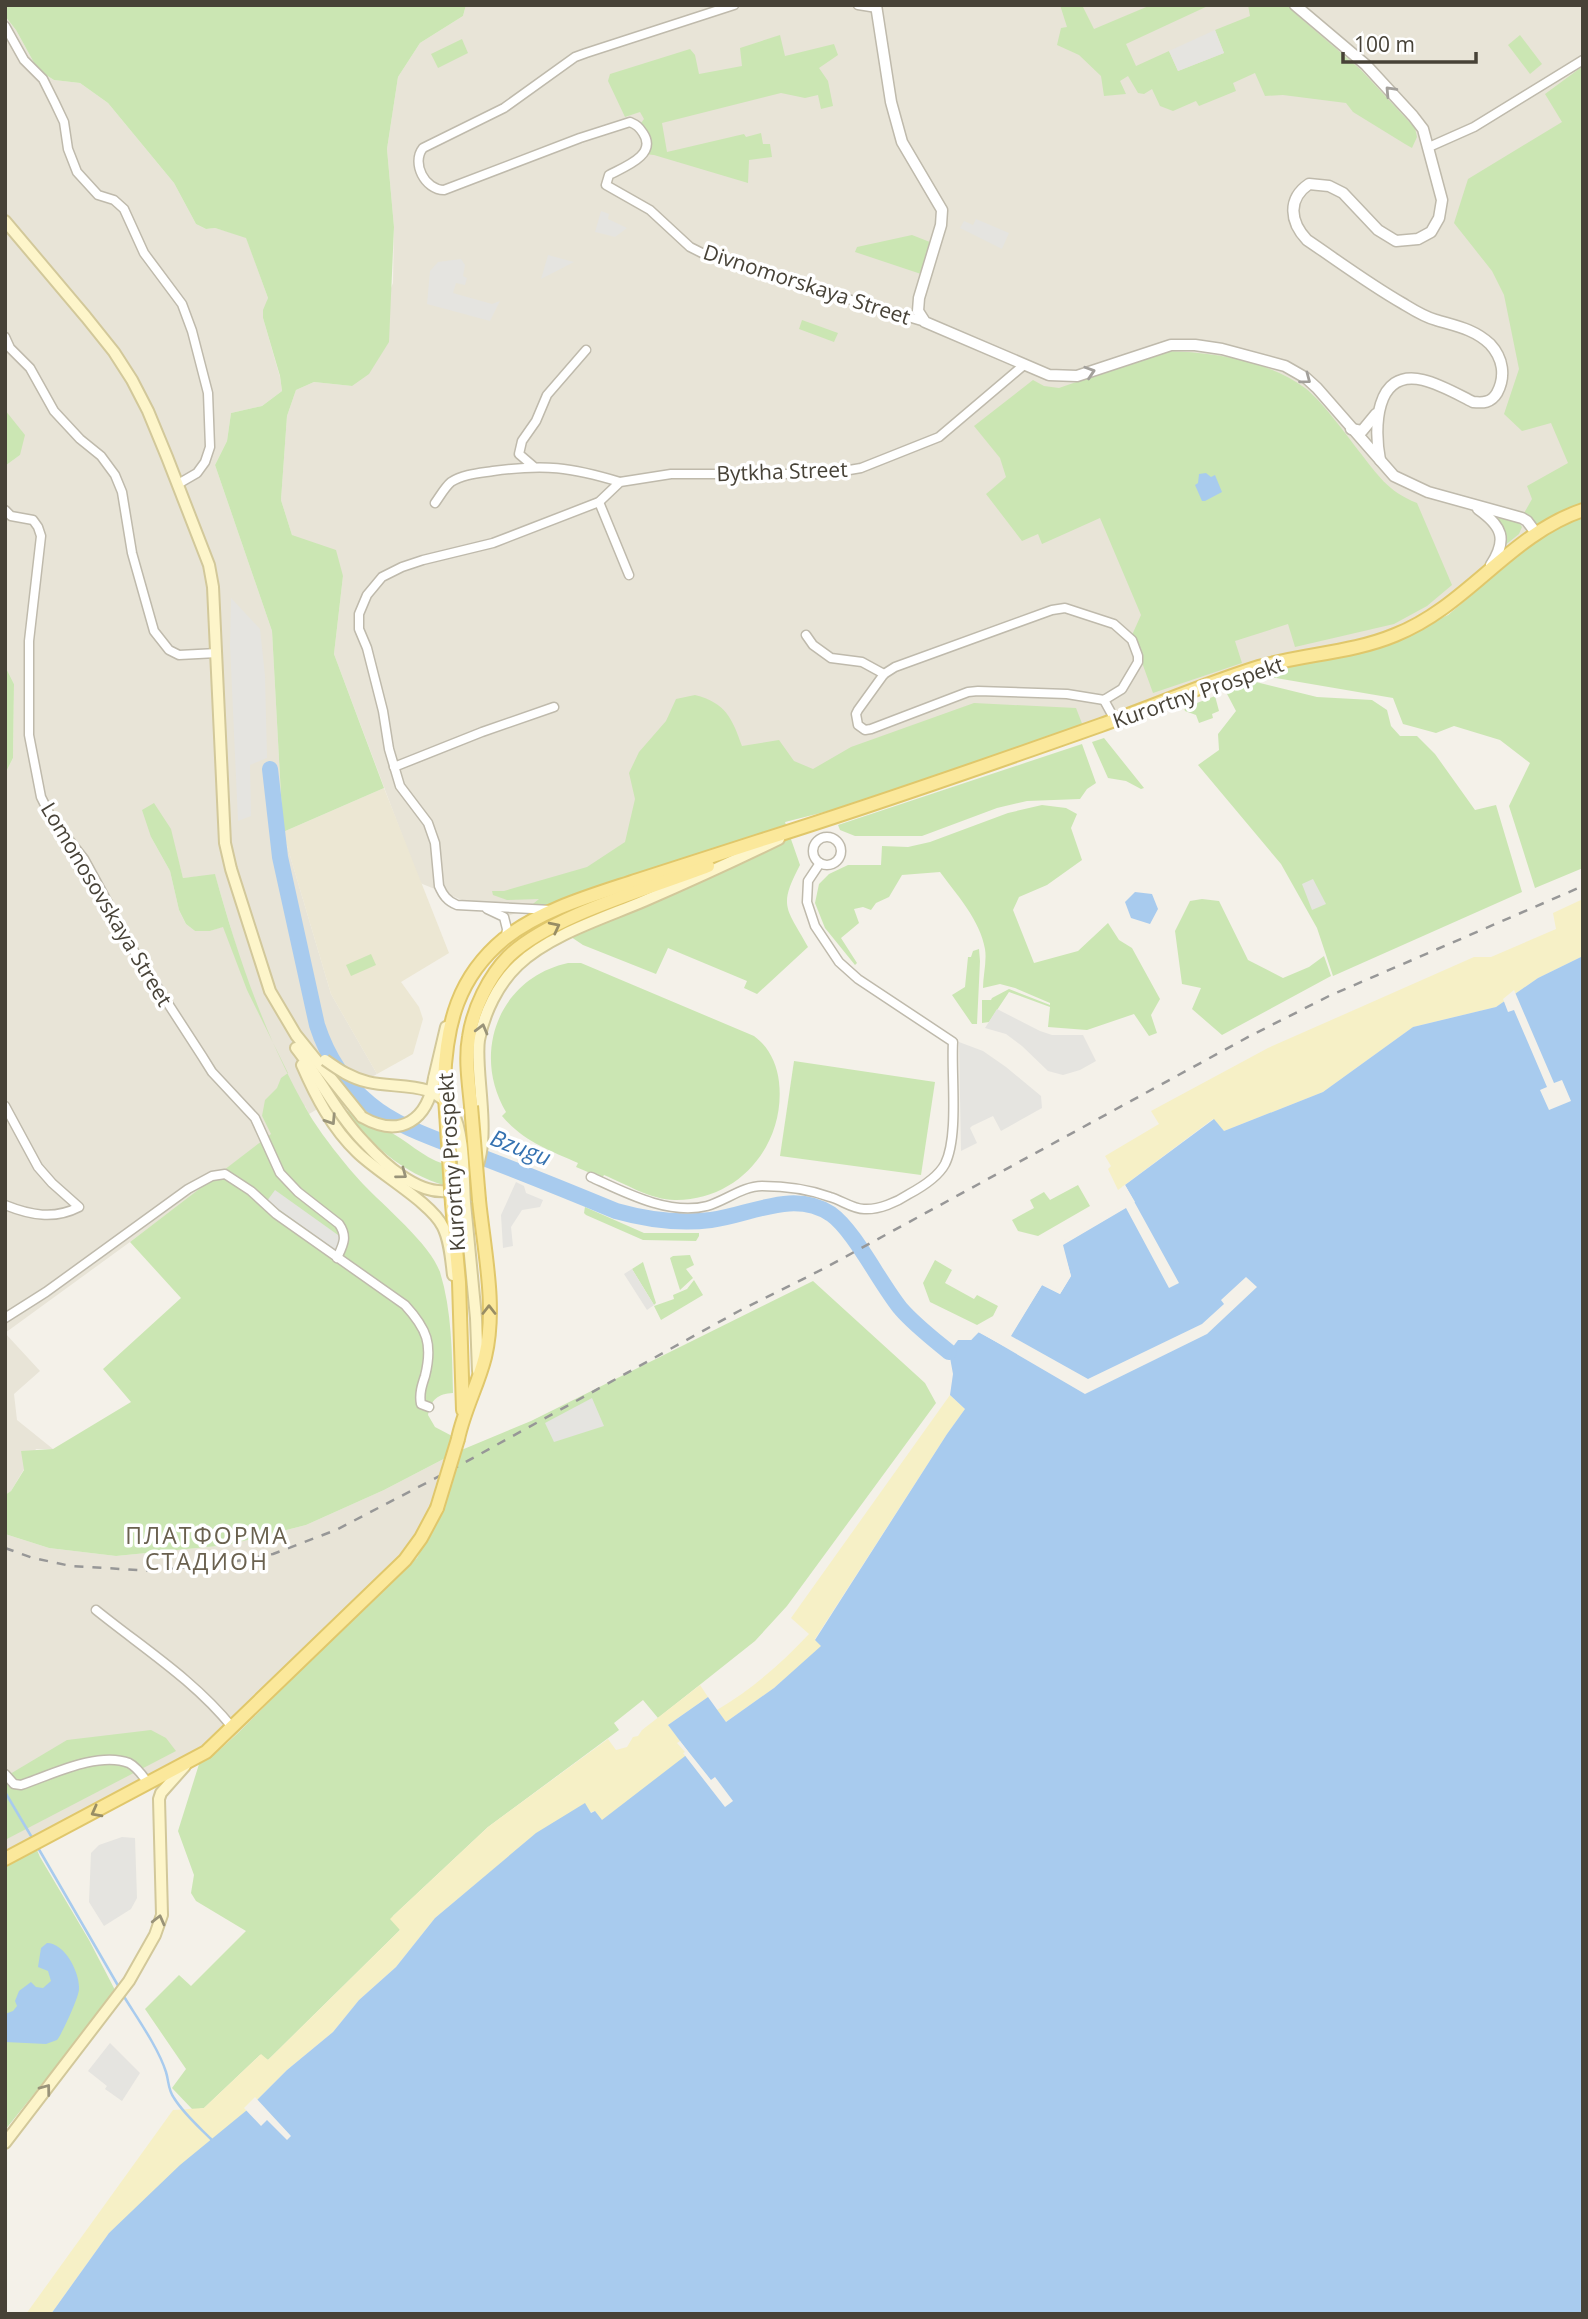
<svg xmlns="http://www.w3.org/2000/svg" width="1588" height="2319" viewBox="0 0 1588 2319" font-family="'Open Sans',sans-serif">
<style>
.residential{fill:#e8e4d7;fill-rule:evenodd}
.education{fill:#ece7d3}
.green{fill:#cbe6b3}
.sand{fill:#f6f0c6}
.parking{fill:#e5e4e0}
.water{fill:#a8cbee}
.pier{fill:#f4f1e9}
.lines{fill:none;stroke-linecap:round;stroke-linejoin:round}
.stream{stroke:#a8cbee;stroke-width:2.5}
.river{stroke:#a8cbee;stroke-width:16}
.minor-casing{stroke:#bfbaac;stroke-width:11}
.tertiary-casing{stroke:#bfbaac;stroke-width:13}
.secondary-casing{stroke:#d2c89a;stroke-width:14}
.primary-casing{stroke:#e0c76b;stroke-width:16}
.minor{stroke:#fff;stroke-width:8}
.tertiary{stroke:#fff;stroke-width:10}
.secondary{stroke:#fdf5ca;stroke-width:10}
.primary{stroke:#fbe89b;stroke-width:12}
.rail{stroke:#979797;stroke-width:2.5;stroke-dasharray:9 9;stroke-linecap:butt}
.secondary-bridge-casing{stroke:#d2c89a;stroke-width:14;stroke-linecap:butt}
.primary-bridge-casing{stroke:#e0c76b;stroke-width:16;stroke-linecap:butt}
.secondary-bridge{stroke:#fdf5ca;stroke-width:10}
.primary-bridge{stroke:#fbe89b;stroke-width:12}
.oneway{stroke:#a3a09b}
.oneway2{stroke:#988d64}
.oneway3{stroke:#999379}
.labels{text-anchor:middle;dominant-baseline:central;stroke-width:7;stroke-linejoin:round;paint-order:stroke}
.street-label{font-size:21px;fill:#474237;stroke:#fff}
.water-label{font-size:23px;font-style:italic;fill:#3471b0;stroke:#fff}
.neighbourhood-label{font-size:23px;letter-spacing:2px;fill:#6a614f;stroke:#fff}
</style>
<rect width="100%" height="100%" fill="#f4f1e9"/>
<!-- residential -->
<g class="residential">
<path d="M466,5H1583V507L1396,633L1245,670L871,800L784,822L504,917L420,883L334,654L343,576L292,535L281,500L287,416L296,390L314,382L352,386L393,283L394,227L387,149L398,77L420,43L463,16Z"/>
<path d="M5,16L16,30L38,70L54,80L80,83L108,103L174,183L196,224L206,229L215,228L246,237L268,298L263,318L280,377L282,391L262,406L231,413L227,441L215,465L272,631L283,832L331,994L377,1074L309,1114L305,1106L262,1116L272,1134L130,1242L5,1333L40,1371L14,1394L17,1420L53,1449H36L11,1491L5,1495V774L13,758L14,684L5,666V466L20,455L5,410ZM170,829L183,878L215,875L244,973L224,926L210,931H195L186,924L179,910L170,871L151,837Z"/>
<path d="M459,1451L446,1500L417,1558L404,1567L238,1733L206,1757L5,1855V1534L49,1548L116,1556L228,1545L306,1525L384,1490Z"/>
</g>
<!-- education -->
<path class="education" d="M384,788L449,953L401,982L419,1007L423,1019L413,1054L377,1074L331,994L283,832Z"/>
<!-- green -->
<g class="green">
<path d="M5,5H466L463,16L420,43L398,77L387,149L394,227L389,342L369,374L352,386L314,382L296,390L287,416L281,500L292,535L336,550L343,576L334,654L384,788L283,832L272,631L215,465L227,441L231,413L262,406L282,391L280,376L263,318V310L268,298L246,238L215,228L206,229L196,224L174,183L108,103L80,83L54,80L38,70L16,30L5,16Z"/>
<path d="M1060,5H1082L1094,29L1151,5H1210L1126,44L1136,66L1169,51L1178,71L1224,53L1215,30L1250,16L1248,5H1289L1297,15L1361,70L1415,128L1417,137L1412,148L1405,144L1353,112L1346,103L1283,95L1265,96L1255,73L1233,83L1236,91L1199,106L1196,101L1173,111L1160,106L1152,89L1144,94L1138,93L1128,76L1120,81L1126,94L1104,96L1101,76L1079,55L1057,45L1061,28L1067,27Z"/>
<path d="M780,35L785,56L834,44L838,55L819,68L828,81L833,106L821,109L818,95L805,98L781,93L662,123L667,152L744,134L746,137L761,133L763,144H770L772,157L749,160L748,183L654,155L644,154L646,148L639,126L644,119L640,112L625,117L608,81L610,74L690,49L695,55L699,74L742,66L740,48Z"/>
<path d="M1520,35L1542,64L1530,74L1508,45Z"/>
<path d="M462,39L468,53L438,68L431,54Z"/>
<path d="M1583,66V507L1538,527L1523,515L1532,499L1527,486L1568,463L1551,423L1522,431L1504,414L1519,369L1504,295L1492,271L1454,223L1468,179L1562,122L1545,94Z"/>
<path d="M912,235L935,244L924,275L855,252L857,247Z"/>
<path d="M802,320L838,333L834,342L799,329Z"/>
<path d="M1165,351C1211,352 1268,360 1305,388C1320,399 1346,434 1358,450C1378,475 1387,491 1417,503L1452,585L1427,606L1394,624L1295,647L1288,624L1235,641L1242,663L1153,693L1132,635L1141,615L1100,518L1042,544L1038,534L1022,541L986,494L1006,477L1000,458L974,426L1033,380L1044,386L1059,388Z"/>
<path d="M5,410L25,435L20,455L5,466Z"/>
<path d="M1490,513L1517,520L1522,527L1519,534L1504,546Z"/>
<path d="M1583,514V868L1535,888L1509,806L1530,763L1500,740L1454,726L1436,733L1403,724L1393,698L1247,673L1392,640L1448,615L1556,524Z"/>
<path d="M5,666L14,684L13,758L5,774Z"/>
<path d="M1256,682L1317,697L1372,700L1387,710L1391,726L1400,736H1417L1435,754L1475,810L1496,805L1522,892L1333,976L1317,928L1281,864L1198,765L1219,750L1218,734L1236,711L1226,692L1234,685Z"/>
<path d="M695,695C726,703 732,718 742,746L779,740L794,761L813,769L851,747L974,703L1076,708L1083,726L871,800L785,822L800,865C778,907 786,907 808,947L757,994L744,988L747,981L668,948L656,974L583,945L528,908L539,899L507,900L493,895L492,891H504L587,867L625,842L635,799L629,773L639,752L666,721L676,699Z"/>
<path d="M1215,696L1219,711L1212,714L1213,718L1199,723L1196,715L1185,711L1184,708Z"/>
<path d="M1104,738L1144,788L1141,789L1126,781L1108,778L1092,742Z"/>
<path d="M1082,744L1096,783L1087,789L1080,799L1027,801L997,808L922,836H855L840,830L838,825Z"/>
<path d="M154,803L171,829L183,878L215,874C238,957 265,1037 308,1112C319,1132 347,1167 363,1184C384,1206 430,1244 440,1272C452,1311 452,1353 453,1393C438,1394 431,1399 428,1415L435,1427L454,1437L459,1451L531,1421L813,1281L925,1383L936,1403L787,1606L755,1641L658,1718L643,1700L614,1723L619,1730L488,1827L393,1916L400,1930L268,2060L260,2055L204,2108L193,2110L172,2088L186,2069L145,2009L179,1975L191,1986L246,1931L196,1901L191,1893L194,1875L178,1831L200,1761L216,1753L238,1733L404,1567L417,1558L446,1500L457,1452L384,1490L306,1525L228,1545L116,1556L49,1548L5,1534V1495L11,1491L24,1470L21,1451L53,1449L131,1402L103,1369L181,1298L130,1242L271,1134L262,1116L265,1100L277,1088L281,1078L288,1073L247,990L223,927L210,931H195L186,924L179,910L170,871L151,837L142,810Z"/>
<path d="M1042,805L1066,808L1077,814L1071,828L1082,860L1047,885L1019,897L1013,910L1034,963L1078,951L1108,923L1119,940L1132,948L1160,999L1151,1015L1157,1033L1149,1036L1134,1014L1087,1030L1048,1027L1050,1007L1009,992L989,1022L982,1023V1000H991L992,998L1009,989L1050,1005V1003L1015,988L1000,984L983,988C983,976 987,961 985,949C980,920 957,895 940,872L902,875L889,897L876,903L871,910L863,907L854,909L859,923L841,938L857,963L855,965L825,928L815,903L819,884L829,874L848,865H881L882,846L908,847L930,842L1008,813Z"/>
<path d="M1202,899L1219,901L1248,960L1283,978L1309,967L1324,956L1331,976L1222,1035L1192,1009L1201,988L1182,984L1175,931L1190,901Z"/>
<path d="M979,949L980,961L977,1024H972L952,995L965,987L968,957H971L973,951Z"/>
<path d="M371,954L376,965L351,976L346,965Z"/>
<path d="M568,963H581L754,1036C769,1047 777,1064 779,1082C786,1144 739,1201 675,1200C651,1200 626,1184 604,1175L602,1178L576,1167L578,1163C548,1150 523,1141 502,1116L506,1112C471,1053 499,978 568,963Z"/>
<path d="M794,1061L935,1082L921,1175L780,1156Z"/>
<path d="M343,1107C361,1122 367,1121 386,1130C407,1140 422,1157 444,1164L447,1186C401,1173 370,1144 343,1107Z"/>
<path d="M1078,1185L1090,1206L1038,1236L1018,1231L1012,1220L1034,1208L1030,1200L1044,1192L1050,1200Z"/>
<path d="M585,1207L644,1233H699V1236L696,1241L643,1240L586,1215L584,1213Z"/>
<path d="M690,1255L694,1265L686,1269L693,1278L680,1290L670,1258L673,1256Z"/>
<path d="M935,1260L952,1270L945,1283L974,1299L977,1295L998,1306L993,1316L977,1325L930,1302L923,1283Z"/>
<path d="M643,1262L656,1303L654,1305L632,1269Z"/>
<path d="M694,1280L703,1295L661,1320L654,1306L674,1299L673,1295L687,1289Z"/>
<path d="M151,1730L166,1738L176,1751L5,1840V1777L67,1740Z"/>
<path d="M38,1838L42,1846L37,1850L40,1857L89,1940L116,1992L5,2130V1855Z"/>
</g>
<!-- sand -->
<g class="sand">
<path d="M1583,899V956L1538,978L1496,1007L1413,1027L1323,1092L1224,1131L1213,1119L1118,1190L1108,1169L1111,1166L1105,1156L1159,1124L1151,1111L1268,1048L1474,957H1491L1556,929L1553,913Z"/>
<path d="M950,1395L965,1409L947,1434L815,1639L822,1646L774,1688L726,1722L717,1710C752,1689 781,1664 809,1634L791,1618Z"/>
<path d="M700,1685L708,1697L668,1725L690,1753L602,1821L594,1811L537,1833L435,1918L396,1967L359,2000L333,2032L287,2070L247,2110L109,2233L51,2314H26L173,2110L204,2108L261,2054L268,2060L400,1930L390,1919L393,1916L488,1827L608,1739L616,1750L627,1747L633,1737L638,1736L642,1730Z"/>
</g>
<!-- parking -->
<g class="parking">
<path d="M1215,30L1224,53L1178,71L1169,51Z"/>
<path d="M601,211L609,214L608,219L627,228L615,237L595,232Z"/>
<path d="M976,219L1009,233L1002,249L960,228L964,221L973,225Z"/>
<path d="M548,255L574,262L541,279Z"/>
<path d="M461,259L465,265L463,276L467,278L465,285L456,283L453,293L492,304L500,301L490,321L427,304L430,271L438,262Z"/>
<path d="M231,598L260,629L265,676L267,758L250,765L251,816L238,821L230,645Z"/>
<path d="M1313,879L1326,904L1312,910L1302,884Z"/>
<path d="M997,1009L1040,1031L1052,1035H1083L1096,1061L1080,1070L1063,1075L1048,1071L1022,1046L1006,1034L985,1028Z"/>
<path d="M959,1042L983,1051L1006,1067L1041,1096L1042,1108L1001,1131L993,1116L972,1126L970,1128L977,1143L961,1151Z"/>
<path d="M516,1182L524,1186L526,1193L543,1200L540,1207L522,1210L511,1227L513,1246L503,1248L501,1215Z"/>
<path d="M275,1190L345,1240L337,1251L267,1201Z"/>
<path d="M632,1269L654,1305L647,1310L624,1274Z"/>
<path d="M592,1398L604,1426L554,1442L545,1423Z"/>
<path d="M122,1837L135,1838L137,1898L131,1909L104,1926L89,1902L91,1853L99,1845Z"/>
<path d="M110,2043L140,2073L122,2101L105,2089L107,2086L88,2071Z"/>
</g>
<!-- water -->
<g class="water">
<path d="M1206,473L1211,477L1215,475L1222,492L1205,501H1202L1195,485L1198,483L1199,474Z"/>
<path d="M1135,892L1152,894L1158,909L1150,924L1131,918L1125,902Z"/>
<path d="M1583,956V2314H51L109,2233L180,2165L247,2110L287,2070L333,2032L359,2000L396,1967L435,1918L536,1833L585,1803L591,1813L595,1811L602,1820L689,1753L668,1725L708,1697L726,1722L774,1688L821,1646L815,1640L947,1434L965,1409L950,1395L953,1374L949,1352L958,1340H971L978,1332L1004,1346L1042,1285L1060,1294L1071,1276L1062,1245L1135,1202L1125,1185L1214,1119L1224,1131L1323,1092L1413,1027L1496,1007L1538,978Z"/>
<path d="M47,1943C65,1943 80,1973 79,1989C79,1997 62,2034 57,2040L46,2044L5,2042V2014L13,2011L17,2006L15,2001L19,1991L31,1982L36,1987L43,1988L51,1981L48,1971L38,1967L41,1948Z"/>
</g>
<!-- pier -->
<g class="pier">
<path d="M1514,990L1554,1083L1562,1080L1571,1101L1549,1110L1540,1090L1547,1087L1514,1010L1508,1012L1503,999Z"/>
<path d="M1125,1185L1179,1283L1169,1288L1126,1208L1063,1245L1071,1276L1060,1294L1042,1285L1011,1336L1088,1379L1202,1324L1224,1304L1221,1300L1246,1277L1257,1287L1207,1334L1085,1394L979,1332L971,1340L955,1338L969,1336L979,1328L1003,1341L1039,1283L1043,1282L1058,1290L1067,1275L1059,1243L1131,1201L1122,1187Z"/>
<path d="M680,1741L711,1780L715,1777L733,1801L725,1807L683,1753L685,1752L677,1743Z"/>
<path d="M255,2097L291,2136L287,2140L267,2120L261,2126L244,2108Z"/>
</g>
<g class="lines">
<!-- stream -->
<g class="stream">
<path d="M5,1792L34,1841"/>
<path d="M37,1846L120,1989"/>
<path d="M123,1995C137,2018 158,2047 166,2072C169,2082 168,2090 174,2098C184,2114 198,2126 211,2139"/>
</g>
<!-- river -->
<path class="river" d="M270,769L280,857L317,1025C327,1056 344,1083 370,1104C400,1129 441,1140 476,1155C523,1173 570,1192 616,1211C648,1220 679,1224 711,1220C751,1215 793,1189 831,1214C854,1230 881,1285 901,1309C915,1325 932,1338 949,1352"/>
<!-- minor casing -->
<g class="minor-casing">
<g id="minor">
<path d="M734,5L586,53L575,57L504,108L423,148C411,163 425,190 444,190L580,138L630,122C637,125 639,127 643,133C658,155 624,167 609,175L606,185L650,210L690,247L702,253L754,271L925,322"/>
<path d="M858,5L877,8"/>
<path d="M5,26L24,60L43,79L55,103L64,122L68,149L77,172L98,195L114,200L124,209L144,253L182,304L192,331L208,393L210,447L205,462L197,473L178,484"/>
<path d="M1429,147L1474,127L1583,60"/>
<path d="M5,337L10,348L30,368L54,411L80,439L101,456L115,475L122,492L132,553L154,631L169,650L179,655L217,653"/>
<path d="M533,466L519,454L522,441L536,421L547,395L586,350"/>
<path d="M599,502L629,575"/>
<path d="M435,503C440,496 445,487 451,482C463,474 480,473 493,471C545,464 570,467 620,482"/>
<path d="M5,510L11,516L33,520L38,527L41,536L29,641V735L41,797L51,817L84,859L134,951L202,1056L212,1072L255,1118L280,1173L298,1192L339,1224C348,1237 343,1245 337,1258"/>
<path d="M1065,608L1114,624L1132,640L1138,656V662L1122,689L1104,700L1067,694L978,691L968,692L871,729L865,730L858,725L856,714L858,710L884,674L895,667L1052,610Z"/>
<path d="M806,635L813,645L831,658L862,662L884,674"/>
<path d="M1104,700L1115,720"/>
<path d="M394,767L482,732L554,707"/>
<circle cx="827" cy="851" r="14"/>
<path d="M487,909L504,917L507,929L506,937"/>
<path d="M551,910L457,905C447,901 443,895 439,886L435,843L428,823L400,786L389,749L383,711L367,648L359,629V614L367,595L382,577L402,567L423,560L493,543L599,502L620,482L671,474H826L861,468L939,437L1024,365"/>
<path d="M5,1106L38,1167L52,1183L79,1207C54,1220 30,1215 5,1205"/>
<path d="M591,1177C624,1192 669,1216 707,1206C725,1201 743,1186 762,1186C784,1186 808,1189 830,1197C841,1200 853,1209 864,1209C879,1210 897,1202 909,1194C922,1187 938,1177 945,1164C959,1136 951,1074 953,1042L858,979L839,962L815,926L807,902L808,881L820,863"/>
<path d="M5,1318L46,1292L188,1189L212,1176L225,1174L251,1191L276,1214L405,1305C427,1329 433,1344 425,1376C422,1385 419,1394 421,1404L429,1407"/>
<path d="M96,1610C143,1648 194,1680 232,1727"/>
<path d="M5,1774L14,1784L21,1785C51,1775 98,1751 129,1763C137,1767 143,1776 148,1783"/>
</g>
</g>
<!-- tertiary casing -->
<g class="tertiary-casing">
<g id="tertiary">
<path d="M876,5L891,102L902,142L942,210L941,225L919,298L918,311L925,322L1049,375L1077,376L1171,345H1195L1222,349L1285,366L1306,378L1317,388L1394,476L1428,492L1522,518L1527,521L1536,533"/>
<path d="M1295,5L1366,65L1413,116L1423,129L1442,200L1439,218L1431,232L1418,239L1396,241L1378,230L1343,193L1329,186L1309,184C1287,199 1290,222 1307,240C1338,261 1369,284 1402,303C1412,309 1424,317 1436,320C1456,326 1474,329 1490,344C1503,358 1506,376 1497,393C1491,403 1483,403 1473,402C1457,394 1440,384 1423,380C1374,368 1374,430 1380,460"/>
<path d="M1351,429L1362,431L1376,414"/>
<path d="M1478,509C1502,526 1508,539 1491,565"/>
</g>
</g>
<!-- secondary casing -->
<g class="secondary-casing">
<g id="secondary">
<path d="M5,221L86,317L114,352L132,380L148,411L167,457L209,565L213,587L225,843L231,869L270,991L296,1035L362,1117"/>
<path d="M296,1048C320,1078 337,1114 364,1142C383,1163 417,1195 448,1191C505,1183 473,1079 479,1040C484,1013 498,984 518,965C549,935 604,918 644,901C690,881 734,861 779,839"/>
<path d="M302,1065C316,1097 332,1128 357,1152C378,1173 432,1203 443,1227C450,1241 451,1259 453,1275"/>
<path d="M434,1078L446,1027"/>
<path d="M465,1203L476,1318L478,1371"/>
<path d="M5,2143L129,1981L155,1935L162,1915L159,1799L161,1793L185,1766"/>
</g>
</g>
<!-- primary casing -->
<g class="primary-casing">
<g id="primary">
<path d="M444,1082C446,1024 458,977 504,939C542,909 593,895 638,880C679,867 719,854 759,841C874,805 988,765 1101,725C1154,706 1205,684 1259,667C1303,654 1352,653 1395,635C1468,606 1509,535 1583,510"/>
<path d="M471,1106C469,1084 465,1059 469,1037C473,1009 489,976 509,956C552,915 652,888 708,866"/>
<path d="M452,1204L459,1282L463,1410"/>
<path d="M458,1439C464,1410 478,1385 485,1357C497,1307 484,1250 479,1200"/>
<path d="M5,1859L206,1752L405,1560L421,1538L437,1508"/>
</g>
</g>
<!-- minor -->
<use href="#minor" class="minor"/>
<!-- tertiary -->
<use href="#tertiary" class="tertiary"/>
<!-- secondary -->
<use href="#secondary" class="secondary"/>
<!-- primary -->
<use href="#primary" class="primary"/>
<!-- rail -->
<path class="rail" d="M5,1548L33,1558L71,1566L154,1571L232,1562L273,1554L336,1530L453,1469L739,1311L823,1269L1250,1036L1329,996L1583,886"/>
<!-- secondary-bridge casing -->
<g class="secondary-bridge-casing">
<g id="secondary-bridge">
<path d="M325,1060C339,1070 351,1078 368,1082C397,1089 436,1080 452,1111C465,1134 463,1177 465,1203"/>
<path d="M362,1117C401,1139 428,1120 434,1078"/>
</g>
</g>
<!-- primary-bridge casing -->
<g class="primary-bridge-casing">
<g id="primary-bridge">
<path d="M444,1082L452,1204"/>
<path d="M471,1106L479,1200"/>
<path d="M437,1508L458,1439"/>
</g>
</g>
<!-- secondary-bridge -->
<use href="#secondary-bridge" class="secondary-bridge"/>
<!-- primary-bridge -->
<use href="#primary-bridge" class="primary-bridge"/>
</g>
<!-- one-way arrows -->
<defs><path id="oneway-chevron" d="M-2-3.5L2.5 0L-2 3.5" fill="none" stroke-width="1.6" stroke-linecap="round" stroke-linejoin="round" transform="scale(1.75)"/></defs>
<g class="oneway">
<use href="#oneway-chevron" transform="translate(1390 91) rotate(-133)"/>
<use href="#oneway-chevron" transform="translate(1090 372) rotate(-18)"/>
<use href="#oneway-chevron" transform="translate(1306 379) rotate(37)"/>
</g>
<g class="oneway2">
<use href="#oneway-chevron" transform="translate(555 927) rotate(-27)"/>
<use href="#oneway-chevron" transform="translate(489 1310) rotate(-90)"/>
<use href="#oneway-chevron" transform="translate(96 1812) rotate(152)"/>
</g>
<g class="oneway3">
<use href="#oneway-chevron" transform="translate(482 1029) rotate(-75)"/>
<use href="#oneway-chevron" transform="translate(331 1120) rotate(57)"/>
<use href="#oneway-chevron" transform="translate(402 1174) rotate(37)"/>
<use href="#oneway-chevron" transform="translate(159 1920) rotate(-76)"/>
<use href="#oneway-chevron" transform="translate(46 2089) rotate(-53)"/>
</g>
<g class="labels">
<!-- street labels -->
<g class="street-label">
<text transform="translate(807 284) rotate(18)">Divnomorskaya Street</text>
<text transform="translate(782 471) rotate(-2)">Bytkha Street</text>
<text transform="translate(1198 692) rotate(-19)">Kurortny Prospekt</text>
<text transform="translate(107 904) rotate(59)">Lomonosovskaya Street</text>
<text transform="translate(451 1162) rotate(-94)">Kurortny Prospekt</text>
</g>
<!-- water labels -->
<g class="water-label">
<text transform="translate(521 1147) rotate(21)">Bzugu</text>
</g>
<!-- neighbourhood labels -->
<g class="neighbourhood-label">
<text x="207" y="1535">ПЛАТФОРМА<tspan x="207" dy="26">СТАДИОН</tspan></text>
</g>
</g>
<!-- border -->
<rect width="1588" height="2319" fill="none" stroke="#474237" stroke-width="14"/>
<!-- scale -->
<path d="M1343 52v10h133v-10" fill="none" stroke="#474237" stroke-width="3.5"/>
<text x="1354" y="52" font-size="21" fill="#474237" stroke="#ffffff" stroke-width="5" paint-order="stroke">100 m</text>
</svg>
